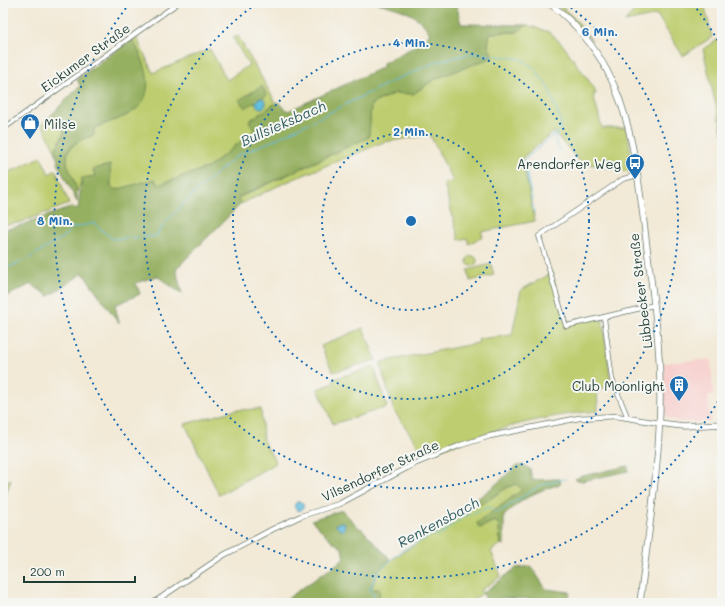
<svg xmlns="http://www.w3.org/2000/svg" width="725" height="606" viewBox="0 0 725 606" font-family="Mali,sans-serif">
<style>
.built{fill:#f7d0ce}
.green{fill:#becd6f;stroke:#6e8552}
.forest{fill:#96b062;stroke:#5a764b}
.water{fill:#61bddf;stroke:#407d8a}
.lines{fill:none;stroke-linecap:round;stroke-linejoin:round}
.stream{stroke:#61bddf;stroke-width:1}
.minor-casing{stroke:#69796d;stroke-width:5.5}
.tertiary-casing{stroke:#69796d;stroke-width:6}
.secondary-casing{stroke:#69796d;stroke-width:7}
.minor{stroke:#fff;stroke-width:4}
.tertiary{stroke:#fff;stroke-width:4.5}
.secondary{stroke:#fff;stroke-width:5.5}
.ring{fill:none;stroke:#1f6fb2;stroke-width:2;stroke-dasharray:2 4}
.labels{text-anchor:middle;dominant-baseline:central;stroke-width:4;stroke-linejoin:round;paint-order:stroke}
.street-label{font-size:13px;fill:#1f3d34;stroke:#f6f6f2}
.poi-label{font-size:13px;fill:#1f3d34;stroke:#f6f6f2;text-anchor:end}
.water-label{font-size:14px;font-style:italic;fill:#305d5f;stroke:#f6f6f2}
.centre{fill:#1f6fb2;stroke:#f6f6f2;stroke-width:2}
.ring-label{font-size:12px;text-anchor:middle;font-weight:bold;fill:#1f6fb2;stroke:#f6f6f2;stroke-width:4;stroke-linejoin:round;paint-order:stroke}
</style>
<rect width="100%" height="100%" fill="#f6f6f2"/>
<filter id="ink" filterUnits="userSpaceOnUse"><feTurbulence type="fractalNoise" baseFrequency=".025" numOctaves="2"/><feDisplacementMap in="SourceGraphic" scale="8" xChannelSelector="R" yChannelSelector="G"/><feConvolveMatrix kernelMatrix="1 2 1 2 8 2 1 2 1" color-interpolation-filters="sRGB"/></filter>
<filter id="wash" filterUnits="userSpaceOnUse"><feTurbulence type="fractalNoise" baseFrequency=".012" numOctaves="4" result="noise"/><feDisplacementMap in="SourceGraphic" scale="16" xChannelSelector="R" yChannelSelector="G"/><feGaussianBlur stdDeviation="0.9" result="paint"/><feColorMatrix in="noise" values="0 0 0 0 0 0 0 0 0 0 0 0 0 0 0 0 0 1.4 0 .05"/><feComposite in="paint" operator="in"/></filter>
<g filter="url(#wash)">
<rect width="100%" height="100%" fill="#f2e9d6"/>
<!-- built -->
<path class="built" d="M711,359L713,394L708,396L711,422H681L668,418L664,413L663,363Z"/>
<!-- green -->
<g class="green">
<path d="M554,3H558L577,21L592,41Z"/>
<path d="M666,3H704L712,37L683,56L657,15L625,22L636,8Z"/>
<path d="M527,25L549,32L563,45L594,88L596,94H593L602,128H627L634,173L580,162L554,132L522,158L535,221L481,232L483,236L469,244L467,238L459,240L444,184L453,181L430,135L384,142L284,183L241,204L238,198L369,137L371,104L395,93L413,94L435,79L492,57L488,45L490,33L517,32Z"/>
<path d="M136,36L153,73L210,49L227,80L249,65L233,38L238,36L276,103L249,121L255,130L209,167L158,185L155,179L116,190L111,187L110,165L93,170L96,176L82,178L78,191C74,188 73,182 71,177C61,151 70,143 94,135V128L128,115L142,58L132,39Z"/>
<path d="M722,37V133L703,49Z"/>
<path d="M52,114L60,121L64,133L55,150L42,124Z"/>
<path d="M41,157L49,174L56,170L69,204L18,223L3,225V175Z"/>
<circle cx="472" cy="261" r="5"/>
<path d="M491,264L494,275L470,281L468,270Z"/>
<path d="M552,273L567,324L602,316L610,376L613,385L597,390L598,411C538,415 480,434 425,455L394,411L381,367V362L478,343L479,339L512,335L521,290Z"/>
<path d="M363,328L376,360L333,372L321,346Z"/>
<path d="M374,367L387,407L333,424L318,389L334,383L333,379Z"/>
<path d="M261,409L263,440L276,463L219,495L185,424L236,410Z"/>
<path d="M11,479L3,504V484Z"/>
<path d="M516,484L522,490L478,523L480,528L494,521L498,523L501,544L491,551L501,576L480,591L483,593L468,603H377L380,598L371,589L378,571L391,560L477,503L482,504L508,487Z"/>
</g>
<!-- forest -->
<g class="forest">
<path d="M378,3H456L461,24L527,25L517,32L490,33L488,45L493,57L435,79L413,94L395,93L371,104L369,137L238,197L241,204L176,269L182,294L157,276L136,283L140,294L115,305L119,323L83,273L49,296L31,284L3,298V230L19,226L72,207L78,209L82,178L95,176L93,169L110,165L111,187L116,190L155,179L158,185L209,167L255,130L249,121L278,102L288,111L383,67V63L410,49L430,34C419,13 400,9 378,3Z"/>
<path d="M132,39C146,62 160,97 129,114C118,120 105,123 94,128V135C42,152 81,172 77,202L59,166L55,150L64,133L60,121L52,114L80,86L77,79Z"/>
<path d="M262,86L267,95L245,108L239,100Z"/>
<path d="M523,465L530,469L532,480L559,479L561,484C538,490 522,498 504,516V545L501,544L498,523L494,521L479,528L477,523L522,490L516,484L508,487L482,504L477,503V499L499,482L516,466Z"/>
<path d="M628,466V471L582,481L575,479L582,476Z"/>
<path d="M342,510L358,527L363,530L391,560L378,571L371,589H379L380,599L377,603H281L344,559L342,548L333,542L311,520Z"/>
<path d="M531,566L546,589L570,592L569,600L500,598L496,602L485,598L483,593L516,568Z"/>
</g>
<!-- water -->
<g class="water">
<circle cx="261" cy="103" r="5"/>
<path d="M605,158L616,161L619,165L618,169L604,163L603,160Z"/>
<circle cx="299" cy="506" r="4.5"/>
<path d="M340,522L345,523L344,529L342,531L335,525Z"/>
</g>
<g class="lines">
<!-- stream -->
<g class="stream">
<path d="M534,212L524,160L555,134"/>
<path d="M3,270L28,259L63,237L72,228L94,223L112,239L156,236L165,223L194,193L238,155L272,141L395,80L438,61L474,53L521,59L534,68L549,89L561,122V129L556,134L555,141L560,150"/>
<path d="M368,603L375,597L370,589L378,571L403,550L433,535H440L463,517L489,507L498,513L539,486L566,479"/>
</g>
</g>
</g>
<g filter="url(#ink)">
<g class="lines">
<!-- minor casing -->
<g class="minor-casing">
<g id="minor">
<path d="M3,129L178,3"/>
<path d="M638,175L623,179L539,236L566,326L654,305"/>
<path d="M604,317L612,379L627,416"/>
</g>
</g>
<!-- tertiary casing -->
<g class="tertiary-casing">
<path id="tertiary" d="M153,603L224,555L273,529L301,516L339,504L414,464L461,445L490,436L579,418L616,416L659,423"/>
</g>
<!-- secondary casing -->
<g class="secondary-casing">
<g id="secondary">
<path d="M549,3C626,59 634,145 645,231C651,284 660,336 660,389C661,460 648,532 640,603"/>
<path d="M659,423L683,426L722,424"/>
</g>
</g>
<!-- minor -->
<use href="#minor" class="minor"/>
<!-- tertiary -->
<use href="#tertiary" class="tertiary"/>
<!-- secondary -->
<use href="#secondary" class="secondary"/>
</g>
</g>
<!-- distance rings -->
<g class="ring">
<circle cx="411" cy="221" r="89"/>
<circle cx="411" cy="221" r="178"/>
<path d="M566 4A267 267 0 1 1 256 4"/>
<path d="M721 396A356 356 0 1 1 129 4M693 4A356 356 0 0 1 721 46"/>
</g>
<!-- icons -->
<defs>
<g id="shop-pin" transform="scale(1)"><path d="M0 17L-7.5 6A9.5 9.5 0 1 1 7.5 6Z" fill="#1f6fb2" stroke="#f6f6f2"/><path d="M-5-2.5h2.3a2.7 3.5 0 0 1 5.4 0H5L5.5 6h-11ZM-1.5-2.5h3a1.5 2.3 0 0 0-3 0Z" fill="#fff"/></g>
<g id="bus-pin" transform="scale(1)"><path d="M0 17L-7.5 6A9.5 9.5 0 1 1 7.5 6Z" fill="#1f6fb2" stroke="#f6f6f2"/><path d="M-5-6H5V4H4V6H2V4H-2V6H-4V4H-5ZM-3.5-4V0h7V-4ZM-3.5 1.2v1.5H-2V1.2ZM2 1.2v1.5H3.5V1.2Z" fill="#fff"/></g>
<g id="building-pin" transform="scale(1)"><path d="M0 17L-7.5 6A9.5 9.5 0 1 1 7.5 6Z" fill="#1f6fb2" stroke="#f6f6f2"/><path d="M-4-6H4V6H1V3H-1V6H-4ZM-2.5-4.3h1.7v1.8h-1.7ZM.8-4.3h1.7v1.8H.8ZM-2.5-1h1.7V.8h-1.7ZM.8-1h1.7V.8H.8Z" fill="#fff"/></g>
</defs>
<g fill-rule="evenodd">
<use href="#shop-pin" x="30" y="123"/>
<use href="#bus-pin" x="635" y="163"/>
<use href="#building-pin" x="679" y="385"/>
</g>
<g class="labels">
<!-- street labels -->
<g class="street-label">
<text transform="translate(85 57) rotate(-36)">Eickumer Straße</text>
<text transform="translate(640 291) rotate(-97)">Lübbecker Straße</text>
<text transform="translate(380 470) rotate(-25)">Vilsendorfer Straße</text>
</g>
<!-- poi labels -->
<g class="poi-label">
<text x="44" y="123" text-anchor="start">Milse</text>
<text x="621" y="163">Arendorfer Weg</text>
<text x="665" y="385">Club Moonlight</text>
</g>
<!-- water labels -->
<g class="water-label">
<text transform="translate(283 123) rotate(-24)">Bullsieksbach</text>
<text transform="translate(438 522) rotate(-28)">Renkensbach</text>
</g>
</g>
<circle cx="411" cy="221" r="6" class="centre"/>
<g class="ring-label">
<text x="600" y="36">6 Min.</text>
<text x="411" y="47">4 Min.</text>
<text x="411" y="136">2 Min.</text>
<text x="55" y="225">8 Min.</text>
</g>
<!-- margin -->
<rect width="725" height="606" fill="none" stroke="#f6f6f2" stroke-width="16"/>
<!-- scale -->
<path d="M24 576v6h111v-6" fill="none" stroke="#1f3d34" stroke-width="2"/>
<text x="30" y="576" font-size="12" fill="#1f3d34" stroke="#f6f6f2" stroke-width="3" paint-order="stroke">200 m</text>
</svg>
